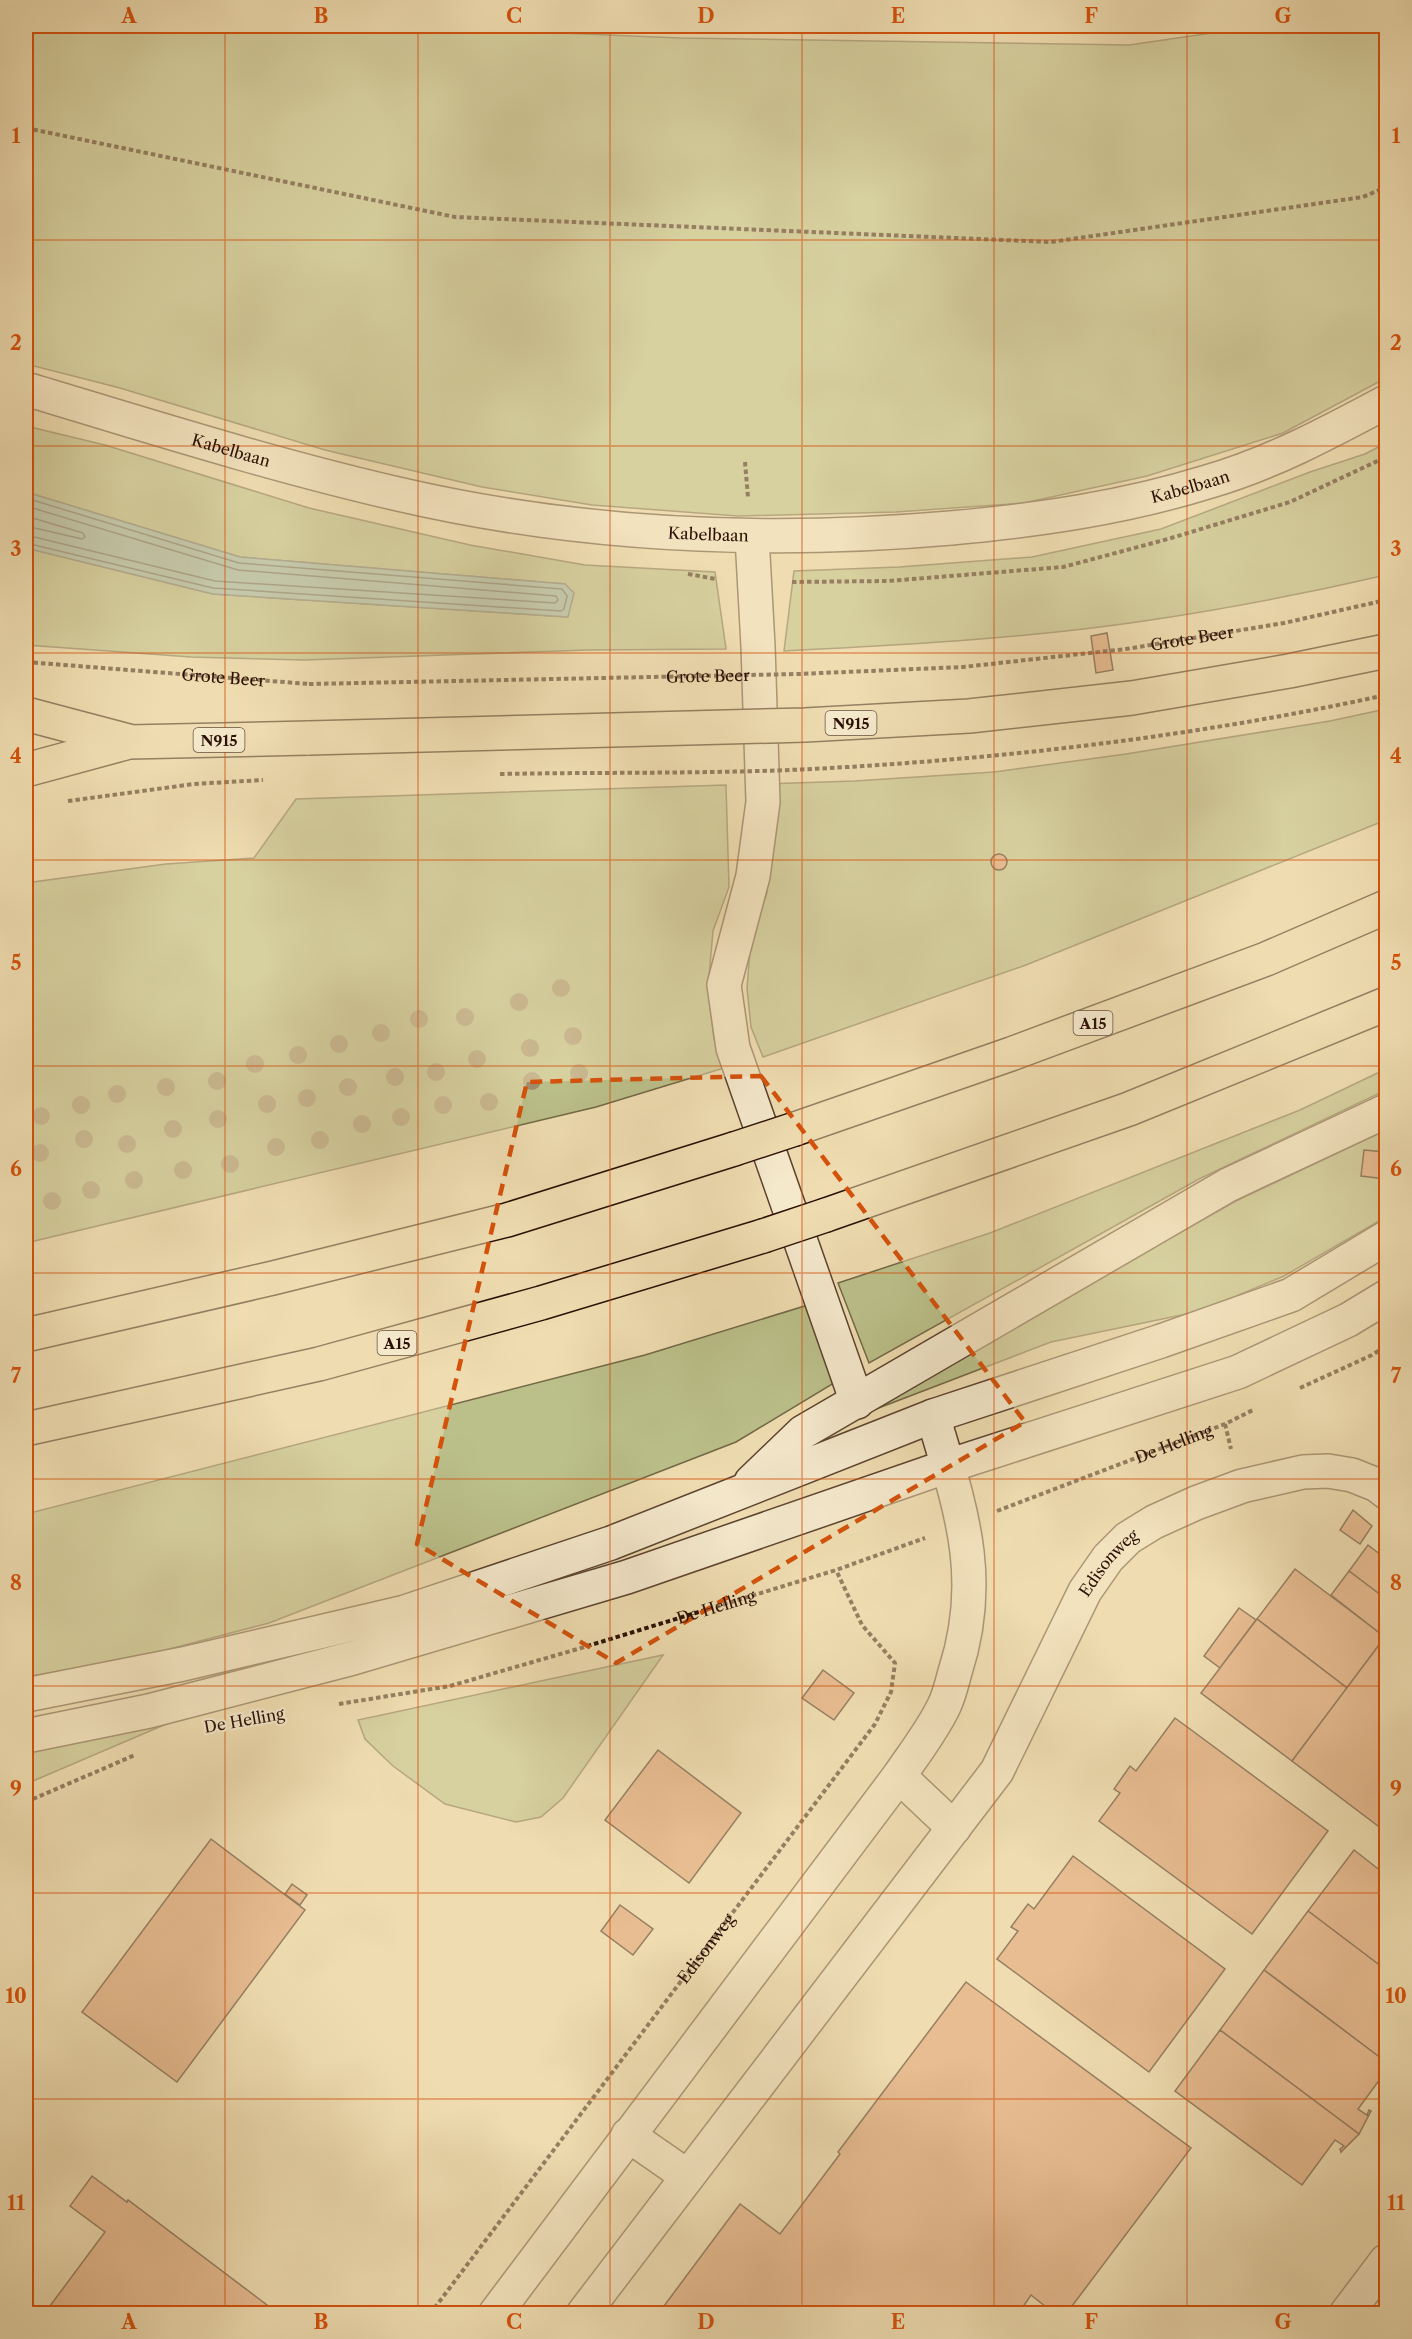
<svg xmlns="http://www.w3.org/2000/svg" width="1412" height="2339" viewBox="0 0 1412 2339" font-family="'Libre Caslon Text',serif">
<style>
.green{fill:#bbc08a;stroke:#736847;stroke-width:1.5}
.water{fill:#9abbaf;stroke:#6e766b;stroke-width:1.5}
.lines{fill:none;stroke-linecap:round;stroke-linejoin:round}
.shore{stroke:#62655a;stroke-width:1.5}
.building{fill:#e0986e;stroke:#2b0f04;stroke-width:1.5}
.minor-casing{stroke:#5c422f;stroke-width:36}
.major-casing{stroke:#2b0f04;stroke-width:36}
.highway-casing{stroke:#2b0f04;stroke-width:36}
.path{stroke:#2b0f04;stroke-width:4;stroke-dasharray:4.5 3;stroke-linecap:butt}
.minor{stroke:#f5e9cc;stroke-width:33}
.major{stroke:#efddb1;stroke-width:33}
.highway{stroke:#efddb1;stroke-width:33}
.major-bridge-casing{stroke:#2b0f04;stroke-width:36;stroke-linecap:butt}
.highway-bridge-casing{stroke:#2b0f04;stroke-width:36;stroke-linecap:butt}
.path-bridge{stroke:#2b0f04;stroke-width:4;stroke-dasharray:4.5 3;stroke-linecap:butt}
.major-bridge{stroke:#efddb1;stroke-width:33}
.highway-bridge{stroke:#efddb1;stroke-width:33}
.tree{fill:#9f8e6c}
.marked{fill:none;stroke:#d5520b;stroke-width:4.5;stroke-dasharray:12 8;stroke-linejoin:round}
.grid{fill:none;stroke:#d5520b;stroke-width:1.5;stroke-opacity:0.55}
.labels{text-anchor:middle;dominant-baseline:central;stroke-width:4.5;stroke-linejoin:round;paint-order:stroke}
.shield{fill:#f5e9cc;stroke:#685040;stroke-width:1.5}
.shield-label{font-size:15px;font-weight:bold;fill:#2b0f04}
.street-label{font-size:16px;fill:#2b0f04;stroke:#f5e9cc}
.neatline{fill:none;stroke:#d5520b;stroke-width:2}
.grid-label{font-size:20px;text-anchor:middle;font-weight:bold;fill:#d5520b}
</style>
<rect width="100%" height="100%" fill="#efddb1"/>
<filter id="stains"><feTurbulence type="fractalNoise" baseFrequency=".00333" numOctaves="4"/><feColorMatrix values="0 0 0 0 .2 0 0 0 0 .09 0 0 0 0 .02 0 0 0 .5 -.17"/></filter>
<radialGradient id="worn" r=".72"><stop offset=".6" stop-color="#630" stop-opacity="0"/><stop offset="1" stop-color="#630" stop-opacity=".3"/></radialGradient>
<!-- green -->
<g class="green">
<path d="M26,26H475L493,30L680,38L1129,45L1260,26H1386V378L1283,433L1147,476L1024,503L896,512L738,516L592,505L482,487L325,450L120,388L26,364Z"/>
<path d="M26,426L105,445L309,508L470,545L585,565L715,572L726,649L588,650L304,660L191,657L26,645V548L213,594L567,617L565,584L240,557L26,492Z"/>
<path d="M1386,443V575C1304,594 1220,610 1137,622C1020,639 901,645 784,651L794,571L899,567L1032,557L1161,529L1310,472L1365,454Z"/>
<path d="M1386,709V820L1026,965L763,1057L751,1027L747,988L751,939L767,893L764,784L855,781L994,772L1126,754L1330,721Z"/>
<path d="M726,785L729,887L713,931L708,988L714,1039L724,1068L596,1107L26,1243V883L166,864L254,858L296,799Z"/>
<path d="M1386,1069V1090L1199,1179L869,1363L838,1283L990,1233L1300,1110Z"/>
<path d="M1386,1130V1217L1284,1276L1201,1311L1051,1342L842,1422L1236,1201Z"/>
<path d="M821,1301L849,1374L736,1442L269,1623L139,1657L26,1677V1514L645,1355Z"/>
<path d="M663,1655L563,1798L541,1817L516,1822L445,1804L393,1766L365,1739L358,1720Z"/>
<path d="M185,1716L26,1784V1748Z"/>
</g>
<!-- water -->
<path class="water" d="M26,492L240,557L565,584L574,593L568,617L213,594L26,548Z"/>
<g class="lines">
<!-- shore -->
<g class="shore">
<path d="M26,498L239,563L562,589L567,596L564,609L561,611L213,588L26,543"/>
<path d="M26,506L238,570L556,596L558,600L555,603L215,581L26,535"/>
<path d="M26,516L83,533L85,537L82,539L26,526"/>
</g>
</g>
<!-- building -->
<g class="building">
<path d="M1107,633L1113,670L1096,673L1091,636Z"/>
<circle cx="999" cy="862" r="8"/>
<path d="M1364,1150L1386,1152V1179L1361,1176Z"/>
<path d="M1353,1510L1372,1526L1360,1544L1340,1530Z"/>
<path d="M1368,1545L1386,1559V1599L1349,1571Z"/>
<path d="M1295,1569L1385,1637L1347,1688L1257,1619Z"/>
<path d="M1349,1571L1386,1599V1638L1331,1595Z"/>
<path d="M1239,1608L1256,1620L1220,1668L1204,1656Z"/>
<path d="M1257,1619L1347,1688L1292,1761L1201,1693Z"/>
<path d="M1385,1637L1386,1638V1832L1292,1761Z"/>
<path d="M823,1670L854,1693L834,1720L802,1698Z"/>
<path d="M1175,1718L1328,1831L1252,1934L1099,1821L1120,1793L1114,1789L1130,1766L1136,1771Z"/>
<path d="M658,1750L741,1813L689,1883L605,1820Z"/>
<path d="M211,1839L305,1910L177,2082L82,2012Z"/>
<path d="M1354,1850L1386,1875V1970L1308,1911Z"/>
<path d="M1073,1856L1225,1969L1149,2072L997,1959L1018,1931L1011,1927L1028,1904L1034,1909Z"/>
<path d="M292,1884L307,1895L300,1905L285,1894Z"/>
<path d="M620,1905L653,1929L633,1955L601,1931Z"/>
<path d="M1308,1911L1386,1970V2062L1264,1970Z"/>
<path d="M1264,1970L1386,2062V2071L1358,2109L1367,2115L1369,2110L1371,2111L1359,2134L1220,2030Z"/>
<path d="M966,1982L1191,2148L1066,2314H1055L1031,2295L1018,2314H658L740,2204L780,2234L840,2154L838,2152Z"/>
<path d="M1220,2030L1359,2134L1341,2152L1340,2149L1344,2146L1335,2140L1302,2185L1175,2091Z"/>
<path d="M92,2176L127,2202L128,2200L279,2314H44L105,2232L70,2206Z"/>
</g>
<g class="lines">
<!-- minor casing -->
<g class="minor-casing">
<g id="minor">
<path id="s5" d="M26,389C149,426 272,465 398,494C579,536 767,544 951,528C1038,520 1123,508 1207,482C1270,464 1328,433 1386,402"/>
<path d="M752,537L758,646L763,802L753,876L724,985L733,1048L857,1402"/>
<path d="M751,1482L803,1432L1228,1185L1386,1111"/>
<path d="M26,1695L183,1664L405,1612L611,1543L933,1416L1161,1341L1291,1295L1386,1238"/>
<path d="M26,1736L149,1711L353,1658L627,1577L948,1466L1238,1372L1348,1320L1386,1297"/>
<path d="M899,1776L954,1828"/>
<path d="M628,2135L687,2176"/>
<path d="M495,2314L899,1776C914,1754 932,1731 944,1706C949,1696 952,1683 955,1672C986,1577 960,1507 933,1416"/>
<path id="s6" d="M583,2314L997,1771L1085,1591L1108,1558L1128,1538L1154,1522L1196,1503L1242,1486L1303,1472L1328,1471L1352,1475L1377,1485L1386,1492"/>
<path d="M1346,2314L1386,2261"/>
</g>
</g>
<!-- major casing -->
<g class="major-casing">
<g id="major">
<path d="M26,714L128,741"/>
<path d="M26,770L129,742L309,738"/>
</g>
</g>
<!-- highway casing -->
<g class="highway-casing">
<g id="highway">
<path d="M795,1129L1011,1054L1266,959L1386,907"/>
<path d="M826,1215L1129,1109L1386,1004"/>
<path d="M26,1335L273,1278L507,1220L734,1149"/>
<path d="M26,1429L319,1364L541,1303L763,1236"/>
</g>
</g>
<!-- path -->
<g class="path">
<path d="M26,128L455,217L1051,242L1363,197L1386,187"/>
<path d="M745,462L748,497"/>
<path d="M688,574L716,579"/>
<path d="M792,582L888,581L1063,567L1168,539L1290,502L1386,457"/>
<path id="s1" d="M26,662L309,684"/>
<path d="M68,801L194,784L263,780"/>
<path d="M1300,1388L1372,1355L1386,1346"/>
<path d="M1225,1424L1231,1449"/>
<path id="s2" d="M997,1511L1225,1424L1255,1409"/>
<path id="s3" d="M339,1704L450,1686L581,1648L836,1570L925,1538"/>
<path d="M26,1802L135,1755"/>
<path id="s4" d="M430,2314L875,1724L891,1692L895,1663L862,1625L836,1570"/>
</g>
<!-- minor -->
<use href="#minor" class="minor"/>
<!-- major -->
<use href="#major" class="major"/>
<!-- highway -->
<use href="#highway" class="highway"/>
<!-- major-bridge casing -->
<g class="major-bridge-casing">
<path id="major-bridge" d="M309,738L805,725L969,716L1132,698L1289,671L1386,651"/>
</g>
<!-- highway-bridge casing -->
<g class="highway-bridge-casing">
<g id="highway-bridge">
<path d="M734,1149L795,1129"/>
<path d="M763,1236L826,1215"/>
</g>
</g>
<!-- path-bridge -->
<g class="path-bridge">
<path id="s7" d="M309,684L798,674L963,667L1126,649L1284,623L1386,600"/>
<path d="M500,774C604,772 708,774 812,769C1005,759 1198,736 1386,695"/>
</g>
<!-- major-bridge -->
<use href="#major-bridge" class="major-bridge"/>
<!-- highway-bridge -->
<use href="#highway-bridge" class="highway-bridge"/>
</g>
<!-- trees -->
<g class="tree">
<circle cx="561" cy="988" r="9"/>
<circle cx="519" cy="1002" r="9"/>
<circle cx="465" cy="1017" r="9"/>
<circle cx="419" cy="1019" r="9"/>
<circle cx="381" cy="1033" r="9"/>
<circle cx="573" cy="1036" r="9"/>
<circle cx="339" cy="1044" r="9"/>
<circle cx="530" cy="1048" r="9"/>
<circle cx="298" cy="1055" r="9"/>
<circle cx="477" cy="1059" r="9"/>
<circle cx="255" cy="1064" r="9"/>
<circle cx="436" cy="1072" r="9"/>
<circle cx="579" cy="1073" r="9"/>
<circle cx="395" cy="1077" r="9"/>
<circle cx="217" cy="1081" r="9"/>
<circle cx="532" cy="1081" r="9"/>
<circle cx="166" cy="1087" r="9"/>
<circle cx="348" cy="1087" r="9"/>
<circle cx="117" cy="1094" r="9"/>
<circle cx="307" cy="1098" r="9"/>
<circle cx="489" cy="1102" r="9"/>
<circle cx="267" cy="1104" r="9"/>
<circle cx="81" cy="1105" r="9"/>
<circle cx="443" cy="1105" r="9"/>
<circle cx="41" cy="1116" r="9"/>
<circle cx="401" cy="1117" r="9"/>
<circle cx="218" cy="1119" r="9"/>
<circle cx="362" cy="1124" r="9"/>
<circle cx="173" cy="1129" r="9"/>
<circle cx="84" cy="1139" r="9"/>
<circle cx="320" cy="1140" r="9"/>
<circle cx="127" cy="1144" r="9"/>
<circle cx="276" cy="1147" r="9"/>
<circle cx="40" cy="1153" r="9"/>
<circle cx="230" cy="1164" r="9"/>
<circle cx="183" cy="1170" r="9"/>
<circle cx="134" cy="1180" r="9"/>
<circle cx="91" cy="1190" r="9"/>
<circle cx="52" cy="1201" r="9"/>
</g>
<!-- marked area -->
<path d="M0 0H1412V2339H0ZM761,1076L1025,1422L616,1663L417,1544L527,1082Z" fill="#efddb1" fill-opacity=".55" fill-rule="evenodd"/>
<path class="marked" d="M761,1076L1025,1422L616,1663L417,1544L527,1082Z"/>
<!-- grid -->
<path class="grid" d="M225,26V2314M418,26V2314M610,26V2314M802,26V2314M994,26V2314M1187,26V2314M26,240H1386M26,446H1386M26,653H1386M26,860H1386M26,1066H1386M26,1273H1386M26,1479H1386M26,1686H1386M26,1893H1386M26,2099H1386"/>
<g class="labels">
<!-- shield labels -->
<g class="shield">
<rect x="825.5" y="711" width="51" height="24" rx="4.5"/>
<rect x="193.5" y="728" width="51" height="24" rx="4.5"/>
<rect x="1073.5" y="1011" width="39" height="24" rx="4.5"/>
<rect x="377.5" y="1331" width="39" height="24" rx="4.5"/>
</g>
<g class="shield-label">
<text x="851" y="723">N915</text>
<text x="219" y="740">N915</text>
<text x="1093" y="1023">A15</text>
<text x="397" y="1343">A15</text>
</g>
<!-- street labels -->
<g class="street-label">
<text stroke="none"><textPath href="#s5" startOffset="214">Kabelbaan</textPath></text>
<text stroke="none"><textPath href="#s5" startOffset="1186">Kabelbaan</textPath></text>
<text stroke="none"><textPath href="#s5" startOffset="700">Kabelbaan</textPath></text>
<text stroke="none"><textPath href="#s7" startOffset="885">Grote Beer</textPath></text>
<text stroke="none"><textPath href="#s7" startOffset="399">Grote Beer</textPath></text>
<text stroke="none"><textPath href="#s1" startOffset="198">Grote Beer</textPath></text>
<text stroke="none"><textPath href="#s2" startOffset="189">De Helling</textPath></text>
<text stroke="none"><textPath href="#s6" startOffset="920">Edisonweg</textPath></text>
<text stroke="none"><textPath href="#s3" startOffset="390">De Helling</textPath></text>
<text transform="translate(244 1720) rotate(-10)">De Helling</text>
<text stroke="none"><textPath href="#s4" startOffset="458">Edisonweg</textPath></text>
</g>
</g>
<!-- margin -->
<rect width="1412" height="2339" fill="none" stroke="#efddb1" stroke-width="66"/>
<rect x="33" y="33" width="1346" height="2273" class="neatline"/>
<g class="grid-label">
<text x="129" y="23">A</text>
<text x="321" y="23">B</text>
<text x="514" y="23">C</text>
<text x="706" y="23">D</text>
<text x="898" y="23">E</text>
<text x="1091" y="23">F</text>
<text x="1283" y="23">G</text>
<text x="16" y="143">1</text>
<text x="1396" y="143">1</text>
<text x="16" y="350">2</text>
<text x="1396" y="350">2</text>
<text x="16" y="556">3</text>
<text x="1396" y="556">3</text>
<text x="16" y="763">4</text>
<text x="1396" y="763">4</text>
<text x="16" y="970">5</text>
<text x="1396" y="970">5</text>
<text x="16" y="1176">6</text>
<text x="1396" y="1176">6</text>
<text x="16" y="1383">7</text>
<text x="1396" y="1383">7</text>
<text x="16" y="1590">8</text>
<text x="1396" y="1590">8</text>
<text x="16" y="1796">9</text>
<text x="1396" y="1796">9</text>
<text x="16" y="2003">10</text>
<text x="1396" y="2003">10</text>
<text x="16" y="2210">11</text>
<text x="1396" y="2210">11</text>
<text x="129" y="2329">A</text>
<text x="321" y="2329">B</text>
<text x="514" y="2329">C</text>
<text x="706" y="2329">D</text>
<text x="898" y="2329">E</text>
<text x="1091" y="2329">F</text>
<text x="1283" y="2329">G</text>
</g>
<rect width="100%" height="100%" filter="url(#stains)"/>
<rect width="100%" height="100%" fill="url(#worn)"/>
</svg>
